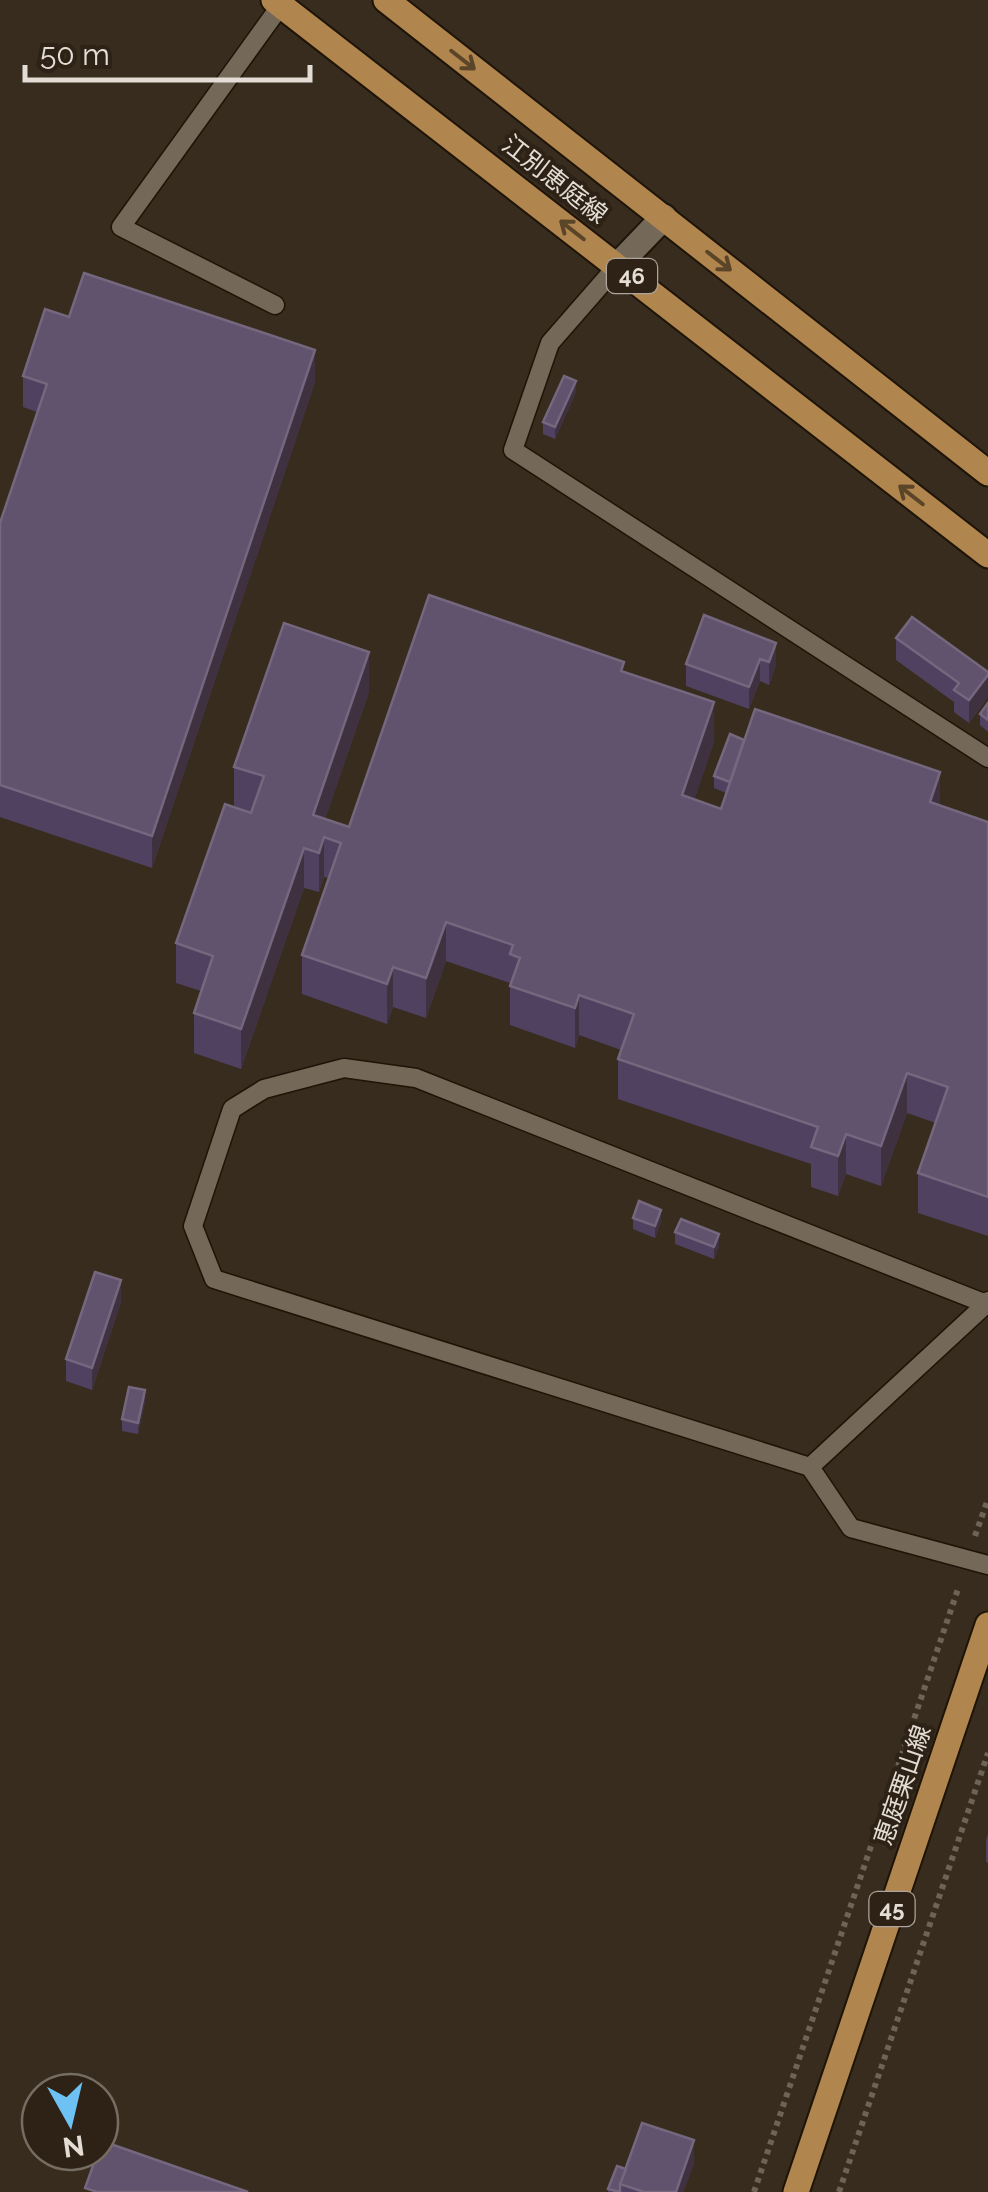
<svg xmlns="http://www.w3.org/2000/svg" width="988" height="2192" viewBox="0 0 988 2192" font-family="Raleway,'Noto Sans JP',sans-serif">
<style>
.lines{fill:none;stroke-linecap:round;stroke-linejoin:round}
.service-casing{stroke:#1e1407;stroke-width:21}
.minor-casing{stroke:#1e1407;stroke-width:29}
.primary-casing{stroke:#1e1407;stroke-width:29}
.path{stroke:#6d6357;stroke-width:6;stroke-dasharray:5 5;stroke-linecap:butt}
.service{stroke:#746858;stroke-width:18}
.minor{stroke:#746858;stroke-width:25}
.primary{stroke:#b1854e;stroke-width:25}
.wall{fill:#514161}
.shaded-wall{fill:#403141}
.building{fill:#61526d;stroke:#75677e;stroke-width:2.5}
.oneway{stroke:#5b4529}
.labels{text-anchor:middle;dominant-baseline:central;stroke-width:8;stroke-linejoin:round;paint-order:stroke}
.shield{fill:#2d2215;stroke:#ada59b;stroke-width:2.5}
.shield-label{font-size:22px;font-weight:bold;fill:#e4ddd5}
.street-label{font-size:25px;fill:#e4ddd5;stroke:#2d2215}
</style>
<rect width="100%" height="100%" fill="#372c1e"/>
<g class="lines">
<!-- service casing -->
<g class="service-casing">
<g id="service">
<path d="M618,265L550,343L513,450L988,758"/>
<path d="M275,305L121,227L281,5"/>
<path d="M986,1304L416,1078L344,1068L264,1089L232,1109L193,1226L214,1279L810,1467L986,1304L988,1301"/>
<path d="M810,1467L851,1528L988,1565"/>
</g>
</g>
<!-- minor casing -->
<g class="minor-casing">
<path id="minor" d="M618,265L664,217"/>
</g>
<!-- primary casing -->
<g class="primary-casing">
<g id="primary">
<path d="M274,0L988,555"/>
<path d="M386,0L988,473"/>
<path d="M796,2192L988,1625"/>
</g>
</g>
<!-- path -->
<g class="path">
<path d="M975,1536L988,1499"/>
<path d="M754,2192L959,1586"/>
<path d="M839,2192L988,1753"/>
</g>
<!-- service -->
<use href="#service" class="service"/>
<!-- minor -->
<use href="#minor" class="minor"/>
<!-- primary -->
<use href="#primary" class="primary"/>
</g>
<!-- wall -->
<g class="wall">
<path d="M69,317L315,382L152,868L0,817V523L37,412L23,407V376Z"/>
<path d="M576,392L555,439L543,434V422Z"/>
<path d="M704,615L776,665L769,685L760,681L749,709L686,686V664Z"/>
<path d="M896,638L988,672V697L969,723L954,712V702L896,660Z"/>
<path d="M624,672L714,742L694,800L721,809L726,793L714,788V776L940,806L988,822V1236L918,1213V1173L936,1123L907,1113L881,1186L846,1174L838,1196L811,1187V1164L618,1099V1059L621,1050L579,1035L575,1048L510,1025V983L446,961L426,1018L393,1007L387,1024L302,994V955L328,878L324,877L319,892L304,888L241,1069L194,1053V1013L201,991L176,983V943L251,812L234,806V767L369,692L325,819L349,827Z"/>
<path d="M988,703V732L980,725V714Z"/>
<path d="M633,1218L661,1221L655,1238L633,1229Z"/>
<path d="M675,1232L719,1246L714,1259L675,1244Z"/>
<path d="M121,1302L92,1390L66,1381V1359Z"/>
<path d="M145,1402L138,1434L122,1431V1419Z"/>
<path d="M988,1834V1863L986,1862V1840Z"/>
<path d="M694,2163L683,2192H608V2189L626,2169Z"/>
</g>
<!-- shaded-wall -->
<g class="shaded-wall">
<path d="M315,350V382L152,868V836Z"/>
<path d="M576,381V392L555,439V427Z"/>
<path d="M776,643V665L769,685V662Z"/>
<path d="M369,652V692L313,854V815Z"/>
<path d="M760,659V681L749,709V687Z"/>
<path d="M988,675V697L969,723V700Z"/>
<path d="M714,702V742L682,835V795Z"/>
<path d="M940,772V812L930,802Z"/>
<path d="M324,837V877L319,892V853Z"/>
<path d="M304,848V888L241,1069V1029Z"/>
<path d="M446,922V961L426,1018V978Z"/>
<path d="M393,967V1007L387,1024V984Z"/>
<path d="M579,995V1035L575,1048V1008Z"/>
<path d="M907,1073V1113L881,1186V1146Z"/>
<path d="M846,1134V1174L838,1196V1156Z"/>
<path d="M661,1210V1221L655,1238V1226Z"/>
<path d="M719,1234V1246L714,1259V1247Z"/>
<path d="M121,1280V1302L92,1390V1368Z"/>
<path d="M145,1390V1402L138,1434V1423Z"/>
<path d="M694,2140V2163L683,2192H676Z"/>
</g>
<!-- building -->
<g class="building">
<path d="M84,273L315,350L152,836L0,785V523L47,384L23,376L45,309L69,317Z"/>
<path d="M564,376L576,381L555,427L543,422Z"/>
<path d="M429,595L624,662L621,671L714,702L682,795L721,809L755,709L940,772L930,802L988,822V1197L918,1173L948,1087L907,1073L881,1146L846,1134L838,1156L811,1147L818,1127L618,1059L634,1014L579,995L575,1008L510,986L520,958L510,954L513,945L446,922L426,978L393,967L387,984L302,955L341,843L324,837L319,853L304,848L241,1029L194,1013L213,956L176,943L225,804L251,813L264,776L234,767L284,623L369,652L313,815L349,827Z"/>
<path d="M704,615L776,643L769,662L760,659L749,687L686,664Z"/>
<path d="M912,617L988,672V675L969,700L954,690L959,683L896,638Z"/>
<path d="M988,703V720L980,714Z"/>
<path d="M730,734L744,740L730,782L714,776Z"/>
<path d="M639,1201L661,1210L655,1226L633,1218Z"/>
<path d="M681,1219L719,1234L714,1247L675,1232Z"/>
<path d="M95,1272L121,1280L92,1368L66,1359Z"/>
<path d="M129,1387L145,1390L138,1423L122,1419Z"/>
<path d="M642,2123L694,2140L676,2192H644L620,2184Z"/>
<path d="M102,2141L248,2192H97L85,2188L98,2152H100Z"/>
<path d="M617,2166L626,2169L620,2184V2192L608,2189Z"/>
</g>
<!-- one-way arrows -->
<defs><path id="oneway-shaft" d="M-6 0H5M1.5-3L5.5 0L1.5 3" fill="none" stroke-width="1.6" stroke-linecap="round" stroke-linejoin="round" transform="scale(2.5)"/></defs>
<g class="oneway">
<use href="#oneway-shaft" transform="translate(463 60) rotate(38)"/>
<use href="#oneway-shaft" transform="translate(572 230) rotate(-142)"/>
<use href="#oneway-shaft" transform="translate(719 261) rotate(38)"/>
<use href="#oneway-shaft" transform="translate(911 495) rotate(-142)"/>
</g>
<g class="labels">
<!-- shield labels -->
<g class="shield">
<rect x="607" y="259" width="50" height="34" rx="8"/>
<rect x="869.5" y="1892" width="45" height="34" rx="8"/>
</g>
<g class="shield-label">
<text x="632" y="276">46</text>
<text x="892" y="1909">45</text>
</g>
<!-- street labels -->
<g class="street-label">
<text transform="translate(555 179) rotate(38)">江別恵庭線</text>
<text transform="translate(902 1785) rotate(-71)">恵庭栗山線</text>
</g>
</g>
<!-- north arrow -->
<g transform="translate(70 2122) rotate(172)"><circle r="48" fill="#2d2215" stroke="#766d62" stroke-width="2.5"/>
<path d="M0-8L18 38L0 25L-18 38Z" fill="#6dc2f3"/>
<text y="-15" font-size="28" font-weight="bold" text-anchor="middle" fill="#e4ddd5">N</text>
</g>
<!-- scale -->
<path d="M25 65v15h285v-15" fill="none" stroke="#e4ddd5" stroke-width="5"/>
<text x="40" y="65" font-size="30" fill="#e4ddd5" stroke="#2d2215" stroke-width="8" paint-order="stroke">50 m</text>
</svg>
